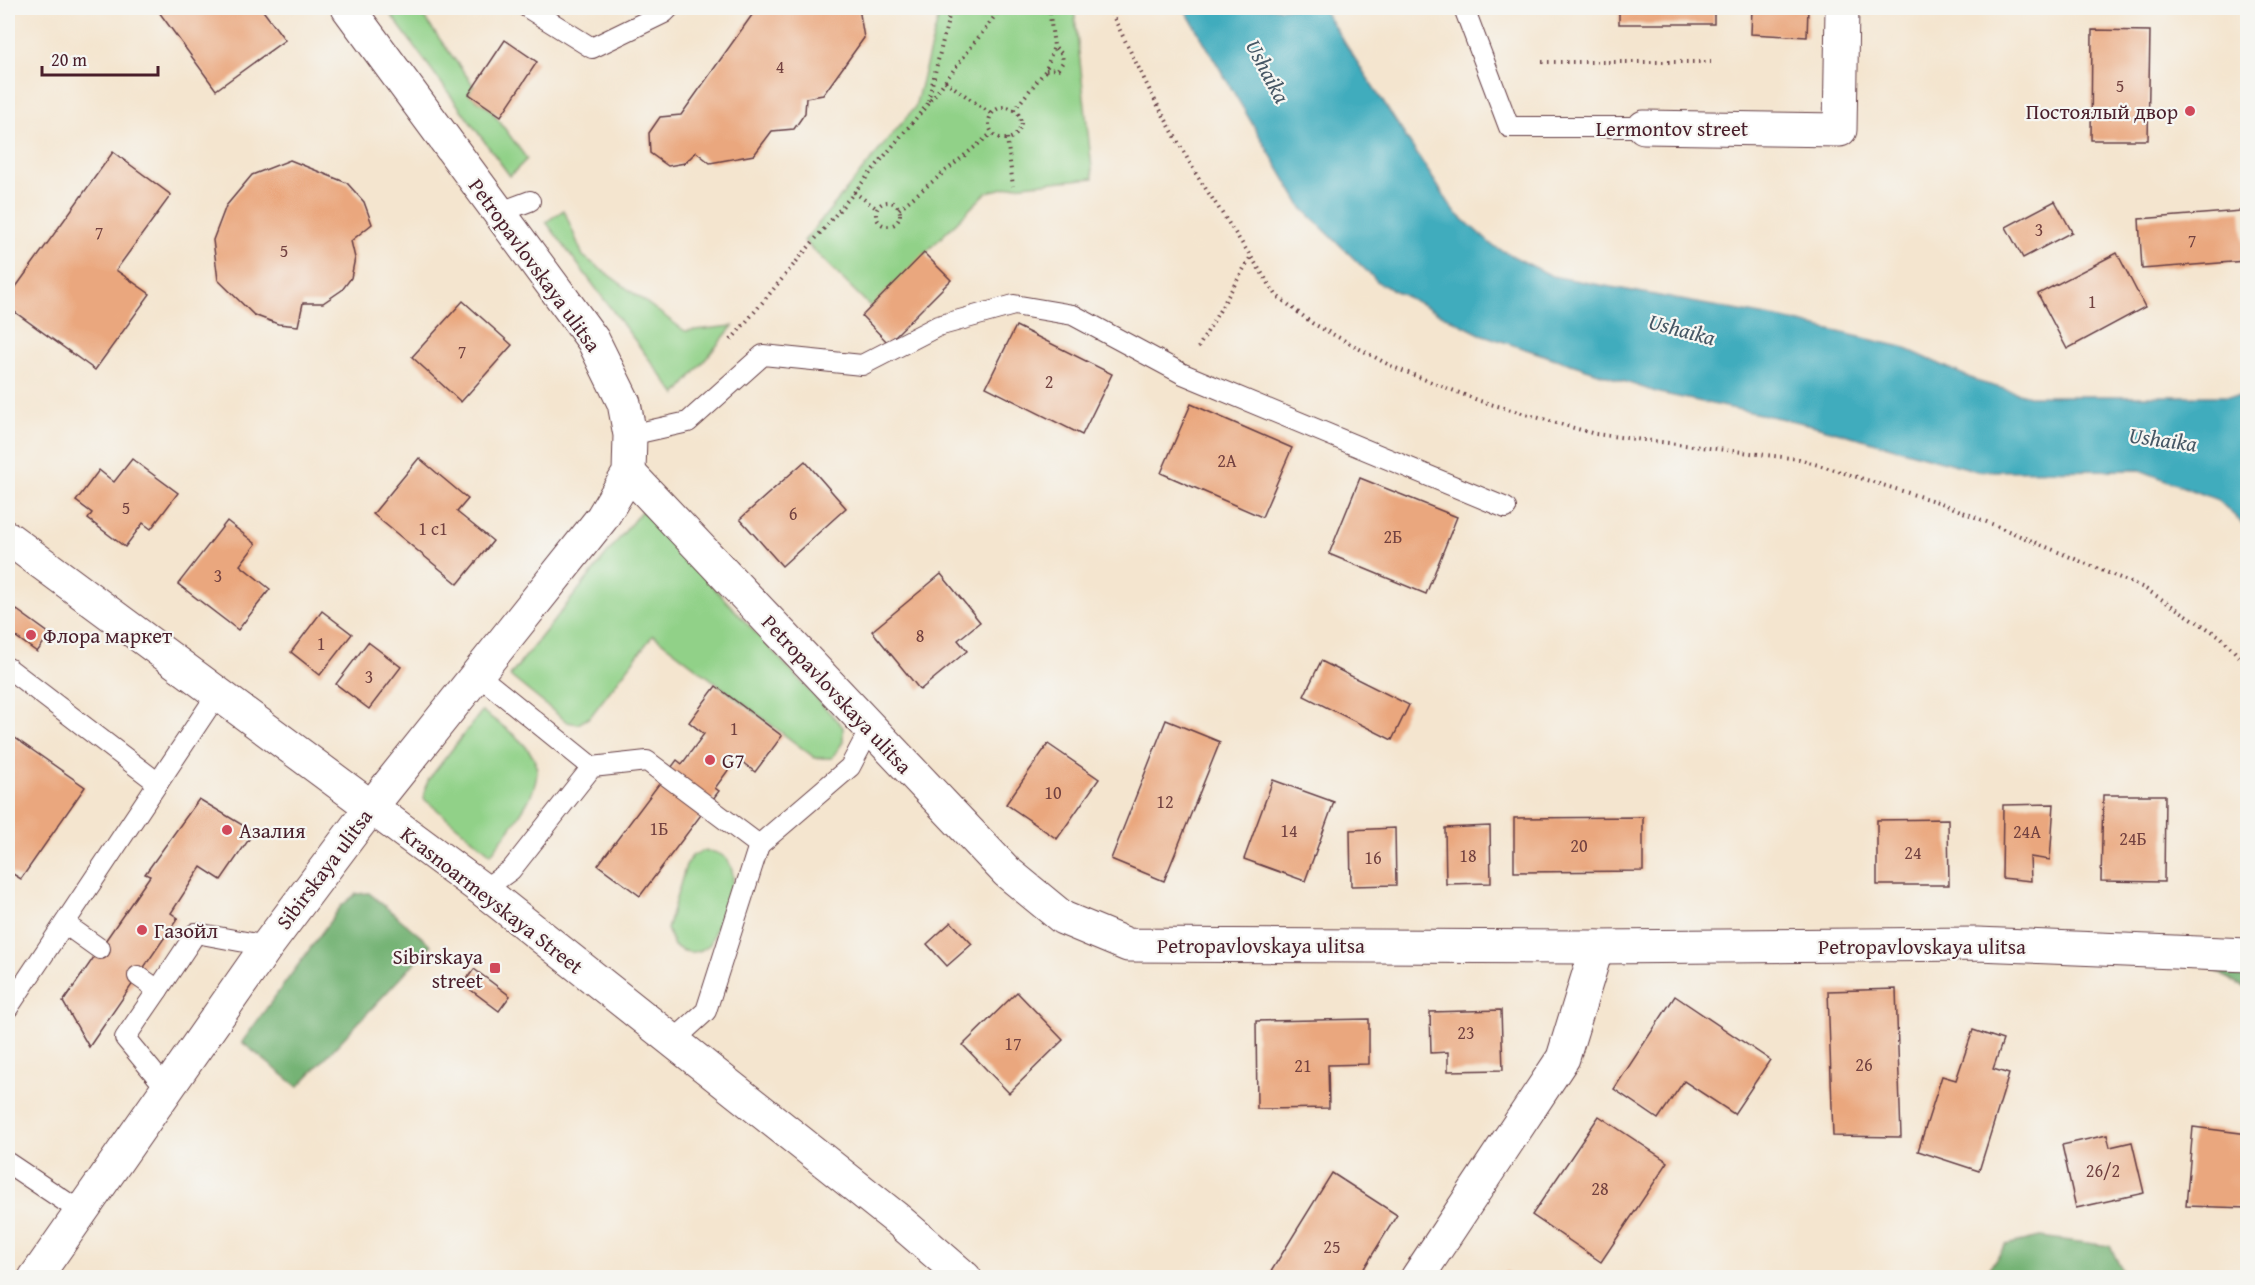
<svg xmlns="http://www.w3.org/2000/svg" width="2255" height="1285" viewBox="0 0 2255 1285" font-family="'Gentium Book Plus',serif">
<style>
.green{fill:#91d188;stroke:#6e785a;stroke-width:1.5}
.forest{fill:#74b374;stroke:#5f6950;stroke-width:1.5}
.water{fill:#3facbd;stroke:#446674;stroke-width:1.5}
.building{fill:#eaa77e}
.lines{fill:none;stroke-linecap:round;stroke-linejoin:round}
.lane-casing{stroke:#643d44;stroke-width:22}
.street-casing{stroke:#643d44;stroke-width:35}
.secondary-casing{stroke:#643d44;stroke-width:35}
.path{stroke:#643d44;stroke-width:4;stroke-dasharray:1.5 4.5;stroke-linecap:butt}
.lane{stroke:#fff;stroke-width:20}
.street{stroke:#fff;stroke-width:33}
.secondary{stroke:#fff;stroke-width:33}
.poi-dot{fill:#d1495b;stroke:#f6f6f2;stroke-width:2}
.labels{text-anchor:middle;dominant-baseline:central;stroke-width:4.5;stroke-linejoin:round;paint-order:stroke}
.number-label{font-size:18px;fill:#724140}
.poi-label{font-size:21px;fill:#4a1f2b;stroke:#f6f6f2;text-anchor:start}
.street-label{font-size:21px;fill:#4a1f2b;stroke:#f6f6f2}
.water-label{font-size:22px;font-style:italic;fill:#465765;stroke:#f6f6f2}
</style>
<rect width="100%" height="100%" fill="#f6f6f2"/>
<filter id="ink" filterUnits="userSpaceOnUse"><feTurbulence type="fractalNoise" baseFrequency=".0167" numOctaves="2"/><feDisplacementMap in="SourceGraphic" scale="12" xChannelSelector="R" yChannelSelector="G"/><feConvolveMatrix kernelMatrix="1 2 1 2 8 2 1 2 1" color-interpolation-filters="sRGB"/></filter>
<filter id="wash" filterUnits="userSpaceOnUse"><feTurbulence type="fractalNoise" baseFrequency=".008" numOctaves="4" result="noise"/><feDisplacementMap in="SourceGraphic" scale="24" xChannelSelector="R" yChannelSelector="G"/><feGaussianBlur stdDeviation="1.35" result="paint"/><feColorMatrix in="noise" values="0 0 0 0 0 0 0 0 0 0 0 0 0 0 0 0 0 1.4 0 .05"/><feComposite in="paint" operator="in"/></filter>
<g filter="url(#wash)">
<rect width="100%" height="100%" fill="#f4e5cf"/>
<!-- green -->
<g class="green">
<path d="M386,8H417L474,86L469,94L491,110L527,159L510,176Z"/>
<path d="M941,8H1074L1093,178L1013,186L987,192L871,307L804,241L915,107Z"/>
<path d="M564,210L583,256L685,331L733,326L676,395L546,222Z"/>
<path d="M642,510L843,727V742L832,758H815L653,635L590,717L578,724L567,722L510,676Z"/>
<path d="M482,711C499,724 523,738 533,757C550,786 506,832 491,854L424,799L425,788L429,779Z"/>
<path d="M702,851C723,850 734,861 733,882L710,944C698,955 687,954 674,946L667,929L686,865L692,856Z"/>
</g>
<!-- forest -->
<g class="forest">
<path d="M369,893L431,945L298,1087L242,1042L341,906L356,894Z"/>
<path d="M2203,964L2247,969V989Z"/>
<path d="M2040,1237L2110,1246L2125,1277H1982L2006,1245Z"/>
</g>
<!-- water -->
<path class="water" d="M1184,8H1322L1454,211L1493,246L1552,276L1783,319L1902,347L1979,382L2029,396H2237L2247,401V528L2218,500L2140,470L1978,471L1808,424L1659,393L1480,334L1379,283L1302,208Z"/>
<g id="blocks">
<!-- building -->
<g class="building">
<path d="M166,8H261L285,40L216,90L159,12Z"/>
<path d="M757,8H859L864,38L823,95L806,98L805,113L794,129L772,131L754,155L710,163L696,152L685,163L668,166L650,153L649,133L660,117L681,115Z"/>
<rect x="1619" y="8" width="95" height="16"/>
<path d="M1752,8H1808L1807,37L1751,34Z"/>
<path d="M2092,30L2150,31L2148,140H2091Z"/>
<path d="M505,40L537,62L501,116L469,94Z"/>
<path d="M113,152L171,195L116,270L150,294L95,370L8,307V298Z"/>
<path d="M290,160L347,183L364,202L372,224L351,241L355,258L351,278L342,290L323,303H303L298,326L278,324L254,315L218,280L213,240L226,206L252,175Z"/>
<path d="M2055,201L2072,232L2023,258L2006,227Z"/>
<path d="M2241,211L2245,261L2142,269L2139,219Z"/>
<path d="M924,253L951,280L888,343L862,316Z"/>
<path d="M2117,253L2145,307L2067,349L2038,294Z"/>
<path d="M463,301L512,345L461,402L412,357Z"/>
<path d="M1016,326L1112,374L1082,435L986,387Z"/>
<path d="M1191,404L1292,448L1262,517L1161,473Z"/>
<path d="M419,458L468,499L457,512L493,541L458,584L373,514Z"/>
<path d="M132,459L178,493L151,529L143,523L125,547L88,519L92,513L76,501L99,470L114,482Z"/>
<path d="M805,461L846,508L782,566L740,519Z"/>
<path d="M1360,478L1457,517L1426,594L1329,554Z"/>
<path d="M227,521L256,544L240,565L270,589L238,630L178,584Z"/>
<path d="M941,574L980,622L958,640L967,651L920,690L872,631Z"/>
<path d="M17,610L50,634L37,652L8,631V623Z"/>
<path d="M322,611L352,634L320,675L291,652Z"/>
<path d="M368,642L401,667L369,709L336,684Z"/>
<path d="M1321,661L1409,705L1392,740L1304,696Z"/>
<path d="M716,686L782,736L755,772L737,758L715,788L719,791L640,896L598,865L677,760L682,764L704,734L689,722Z"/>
<path d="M1166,720L1220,742L1164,881L1111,859Z"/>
<path d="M8,733L85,787L21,879L8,871Z"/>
<path d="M1048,744L1099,779L1057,839L1006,804Z"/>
<path d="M1273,780L1334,802L1305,881L1244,859Z"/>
<path d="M2103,795H2165L2164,882L2101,881Z"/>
<path d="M199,799L254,832L221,880L201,867L171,913L178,918L89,1047L63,1002L150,876L145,874Z"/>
<path d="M2054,804L2050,860L2030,857L2031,881L2002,878L2003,805Z"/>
<path d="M1643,817V871L1514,872V818Z"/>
<path d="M1948,819L1949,885H1877V820Z"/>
<path d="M1490,826L1491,883L1446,884L1445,828Z"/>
<path d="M1395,828L1396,885L1351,886L1350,830Z"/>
<path d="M951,922L972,944L947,966L927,944Z"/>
<path d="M474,969L510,996L499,1011L463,984Z"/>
<path d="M1896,989L1901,1137L1833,1136L1828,991Z"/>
<path d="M1017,992L1063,1040L1009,1093L963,1045Z"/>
<path d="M1675,996L1770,1060L1734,1114L1684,1081L1658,1119L1614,1089Z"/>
<path d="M1501,1010L1503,1070L1448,1071V1052L1431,1053L1430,1012Z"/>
<path d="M1369,1019V1064L1328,1065L1329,1108L1257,1109L1256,1021Z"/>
<path d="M1973,1030L2003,1040L1993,1069L2009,1074L1979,1171L1918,1151L1942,1076L1956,1080Z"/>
<path d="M1599,1116L1668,1162L1601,1262L1532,1215Z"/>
<path d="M2193,1127L2248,1134V1208L2186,1206Z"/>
<path d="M2107,1135L2110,1147L2132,1142L2144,1193L2076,1208L2062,1145Z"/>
<path d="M1332,1173L1397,1215L1358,1278H1267Z"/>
<path d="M1506,1271L1516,1278H1501Z"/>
</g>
</g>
</g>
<g filter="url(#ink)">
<use href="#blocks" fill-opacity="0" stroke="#643d44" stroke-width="1.5"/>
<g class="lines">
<!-- lane casing -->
<g class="lane-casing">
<g id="lane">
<path d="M528,8L592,48L664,13L669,8"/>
<path d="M1464,8L1509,127H1644"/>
<path d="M498,213L530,201"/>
<path d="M630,435L688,422L763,355L862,365L938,326L1014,305L1073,315L1183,374L1506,508"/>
<path d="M8,668L158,783"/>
<path d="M477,674L592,767"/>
<path d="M759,845L850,767L870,729"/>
<path d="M483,890L511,870L592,767L647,761L759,845L706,1011L672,1042"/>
<path d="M65,924L100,949"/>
<path d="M138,976L158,990L125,1038L167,1089"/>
<path d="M158,990L196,933L267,946"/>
<path d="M8,1008L218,693"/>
<path d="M8,1163L81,1212"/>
</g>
</g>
<!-- street casing -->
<g class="street-casing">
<g id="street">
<path d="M1644,127L1840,130L1842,8"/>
<path d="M629,473L1007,872L1063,918L1128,945L1597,947L1977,944L2248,955"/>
<path d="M1417,1278L1563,1058L1597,947"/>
</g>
</g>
<!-- secondary casing -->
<g class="secondary-casing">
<g id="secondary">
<path d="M8,538L483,890L897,1219L965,1278"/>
<path d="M35,1278L267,946L372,806L602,518L629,473L630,435L624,403L593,340L348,8"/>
</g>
</g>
<!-- path -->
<g class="path">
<path d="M1109,8L1152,95L1196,174L1277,296L1312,323L1393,367L1480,401L1595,434L1799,459L1944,504L2144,588L2221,637L2248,666"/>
<path d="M1542,62H1711"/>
<path d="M1046,70L1058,69L1063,62L1062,54L1054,46"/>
<path d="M945,81L991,114"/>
<path d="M928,101L951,8"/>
<circle cx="1005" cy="123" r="16"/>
<path d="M1014,110L1046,70L1054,46L1049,8"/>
<path d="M1007,138L1013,186"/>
<path d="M854,192L876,208"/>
<circle cx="888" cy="214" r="12"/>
<path d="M899,209L992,133"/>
<path d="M731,340L927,105L1001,8"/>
<path d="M1198,348L1250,258"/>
</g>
<!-- lane -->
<use href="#lane" class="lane"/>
<!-- street -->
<use href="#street" class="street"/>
<!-- secondary -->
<use href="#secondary" class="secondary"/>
</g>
</g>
<!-- markers -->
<g class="poi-dot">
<circle cx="2190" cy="111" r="6"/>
<circle cx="31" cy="635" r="6"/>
<circle cx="710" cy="760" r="6"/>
<circle cx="227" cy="830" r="6"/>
<circle cx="142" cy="930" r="6"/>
<rect x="489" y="962" width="12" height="12" rx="3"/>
</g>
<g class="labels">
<!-- number labels -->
<g class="number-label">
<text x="780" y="66">4</text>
<text x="2120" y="85">5</text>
<text x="2039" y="229">3</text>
<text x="99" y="232">7</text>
<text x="2192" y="240">7</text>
<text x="284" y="250">5</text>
<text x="2092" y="301">1</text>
<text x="462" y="351">7</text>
<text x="1049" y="381">2</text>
<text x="1227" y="460">2А</text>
<text x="126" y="507">5</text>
<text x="793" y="513">6</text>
<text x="433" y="528">1 с1</text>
<text x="1393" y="536">2Б</text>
<text x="218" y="575">3</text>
<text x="920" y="635">8</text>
<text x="321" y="643">1</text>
<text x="369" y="676">3</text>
<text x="734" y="728">1</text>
<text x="1053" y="792">10</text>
<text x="1165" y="801">12</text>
<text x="659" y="828">1Б</text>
<text x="1289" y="830">14</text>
<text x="2027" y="831">24А</text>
<text x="2133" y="838">24Б</text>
<text x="1579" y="845">20</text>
<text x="1913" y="852">24</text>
<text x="1468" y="855">18</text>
<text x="1373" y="857">16</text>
<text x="1466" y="1032">23</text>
<text x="1013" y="1043">17</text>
<text x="1864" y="1064">26</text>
<text x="1303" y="1065">21</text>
<text x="2103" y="1170">26/2</text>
<text x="1600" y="1188">28</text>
<text x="1332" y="1246">25</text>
</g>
<!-- poi labels -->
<g class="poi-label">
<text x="2178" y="111" text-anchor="end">Постоялый двор</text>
<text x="43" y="635">Флора маркет</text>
<text x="722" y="760">G7</text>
<text x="239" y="830">Азалия</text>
<text x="154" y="930">Газойл</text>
<text x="483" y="956" text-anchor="end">Sibirskaya<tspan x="483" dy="24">street</tspan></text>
</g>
<!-- street labels -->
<g class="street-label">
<text x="1672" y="128">Lermontov street</text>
<text transform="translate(535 265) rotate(54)">Petropavlovskaya ulitsa</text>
<text transform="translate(837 694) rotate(47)">Petropavlovskaya ulitsa</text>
<text transform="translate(324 869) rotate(-53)">Sibirskaya ulitsa</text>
<text transform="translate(492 900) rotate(38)">Krasnoarmeyskaya Street</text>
<text x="1261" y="945">Petropavlovskaya ulitsa</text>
<text x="1922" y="946">Petropavlovskaya ulitsa</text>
</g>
<!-- water labels -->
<g class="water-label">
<text transform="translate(1268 71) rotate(62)">Ushaika</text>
<text transform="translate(1682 329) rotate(15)">Ushaika</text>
<text transform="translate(2163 439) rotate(8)">Ushaika</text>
</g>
</g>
<!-- margin -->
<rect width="2255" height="1285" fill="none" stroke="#f6f6f2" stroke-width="30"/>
<!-- scale -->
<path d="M42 66v9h116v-9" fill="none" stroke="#4a1f2b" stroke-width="3"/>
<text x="51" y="66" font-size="18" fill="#4a1f2b" stroke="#f6f6f2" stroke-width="4.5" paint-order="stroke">20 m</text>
</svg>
